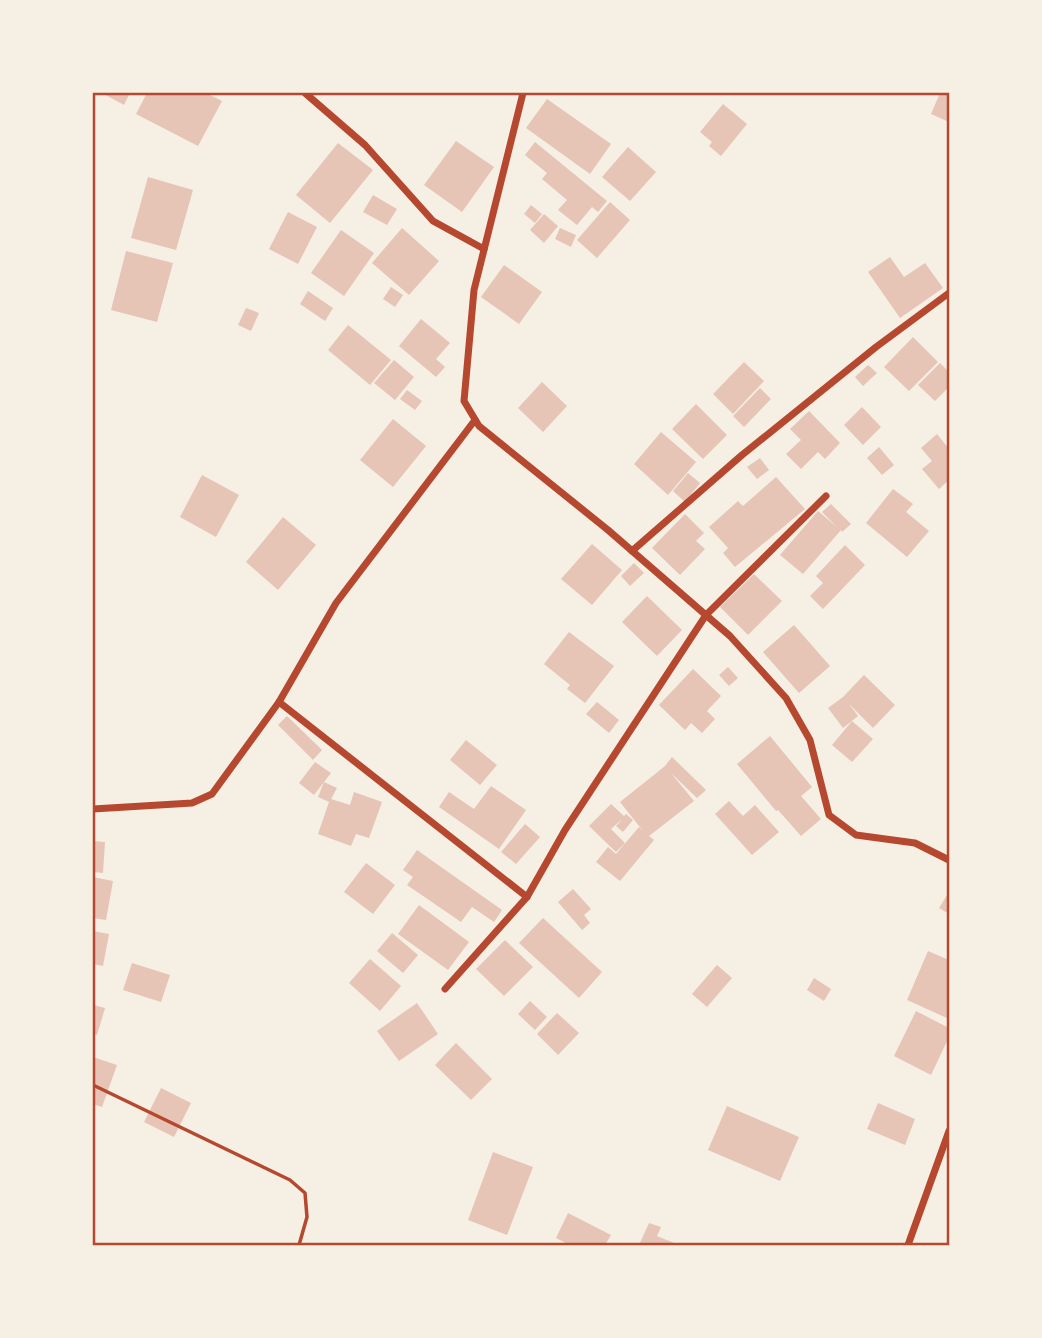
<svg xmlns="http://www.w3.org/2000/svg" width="1042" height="1338" viewBox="0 0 1042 1338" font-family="Raleway,sans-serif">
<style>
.building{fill:#e6c5b7}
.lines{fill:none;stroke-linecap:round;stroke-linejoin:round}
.path{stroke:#b5482f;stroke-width:3.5}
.minor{stroke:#b5482f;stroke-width:7}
.neatline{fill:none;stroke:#b5482f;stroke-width:2.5}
</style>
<rect width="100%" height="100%" fill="#f6efe4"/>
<!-- building -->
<g class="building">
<path d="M102,93H130L124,105Z"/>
<path d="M147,93H206L222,101L198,146L136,114Z"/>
<path d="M940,93H949V122L931,114Z"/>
<path d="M547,99L611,144L590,174L526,128Z"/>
<path d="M723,104L747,124L721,156L709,146L712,142L700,132Z"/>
<path d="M456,141L494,167L462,212L424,185Z"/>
<path d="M535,142L607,201L598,212L592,207L577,225L558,210L567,200L542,179L547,173L525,155Z"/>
<path d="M338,143L373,170L330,223L296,195Z"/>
<path d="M628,147L656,172L630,201L602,177Z"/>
<path d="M148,177L193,190L176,250L131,238Z"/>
<path d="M373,195L397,209L387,225L363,212Z"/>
<path d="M610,202L630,220L597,258L577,240Z"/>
<path d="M531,205L542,214L535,223L524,214Z"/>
<path d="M288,212L317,227L298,264L269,249Z"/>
<path d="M544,214L558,226L544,243L530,230Z"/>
<path d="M402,228L439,261L409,295L372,263Z"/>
<path d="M560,228L576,235L571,247L555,239Z"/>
<path d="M341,230L374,253L344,296L311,273Z"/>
<path d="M126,251L173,263L157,322L111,310Z"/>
<path d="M890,257L904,277L925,263L943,288L900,318L868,272Z"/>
<path d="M504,265L542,292L519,324L481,297Z"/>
<path d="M391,287L403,295L395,307L383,299Z"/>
<path d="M308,291L333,308L325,321L300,304Z"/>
<path d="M246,308L259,313L251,331L238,325Z"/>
<path d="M421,319L450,343L436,359L445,367L436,377L399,346Z"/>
<path d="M348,325L391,360L370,385L328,350Z"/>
<path d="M913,337L938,362L909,391L884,367Z"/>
<path d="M394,360L414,377L395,400L374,383Z"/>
<path d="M744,362L764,381L733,414L713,394Z"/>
<path d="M940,363L949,372V387L935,401L918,385Z"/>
<path d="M868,365L877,373L863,386L855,377Z"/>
<path d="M542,382L567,406L543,432L518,408Z"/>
<path d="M760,388L771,399L744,427L733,416Z"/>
<path d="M407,390L422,401L415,410L400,399Z"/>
<path d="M696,404L727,435L703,459L672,429Z"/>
<path d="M862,407L881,427L863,445L844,425Z"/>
<path d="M809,411L840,443L825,459L818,452L801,469L786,454L801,440L790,429Z"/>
<path d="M393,419L426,446L393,487L360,460Z"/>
<path d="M661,432L696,462L668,495L634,464Z"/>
<path d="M937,434L949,449V480L939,489L922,469L932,461L921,448Z"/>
<path d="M879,447L894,465L882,475L867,458Z"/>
<path d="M760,458L769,470L757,479L747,467Z"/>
<path d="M688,473L700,483L685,502L673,491Z"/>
<path d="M202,475L239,495L216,537L180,517Z"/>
<path d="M776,477L805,509L735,567L723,553L728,548L709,527L738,501L743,506Z"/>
<path d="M893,489L913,504L906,512L929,531L907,557L866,523Z"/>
<path d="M831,504L851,524L842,532L841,530L803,574L780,555L818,511L837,527L822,512Z"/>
<path d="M685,514L704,533L696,541L705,549L680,575L652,548Z"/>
<path d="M283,517L316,545L278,590L246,562Z"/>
<path d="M592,544L622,570L592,605L561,579Z"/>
<path d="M845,545L865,565L823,609L810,596L823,583L816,576Z"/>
<path d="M634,563L644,573L630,586L621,576Z"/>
<path d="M754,574L782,601L748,635L720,607Z"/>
<path d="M647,596L682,630L657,656L622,622Z"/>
<path d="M794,625L830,666L799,693L763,652Z"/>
<path d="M569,632L614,666L585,703L567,689L570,685L544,664Z"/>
<path d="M728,667L738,678L729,686L719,675Z"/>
<path d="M693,669L721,696L707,711L715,719L702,733L691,723L685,730L659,705Z"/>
<path d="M864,675L895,705L873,728L849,704L858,716L843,728L828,708L843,697Z"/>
<path d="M597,702L619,720L609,733L586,714Z"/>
<path d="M287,716L322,750L313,760L278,725Z"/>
<path d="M852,721L873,739L852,762L832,745Z"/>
<path d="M770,736L812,787L801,796L821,819L801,836L778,810L776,811L737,764Z"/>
<path d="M466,740L497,765L480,785L450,760Z"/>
<path d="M672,757L706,790L697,798L671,773L694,801L649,836L654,840L620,881L596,862L608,847L616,854L639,827L643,831L620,802L665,766Z"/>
<path d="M315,762L331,773L314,795L299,783Z"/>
<path d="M324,782L337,788L331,799L350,805L354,792L382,802L369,838L356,834L351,846L318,834L329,802L318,797Z"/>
<path d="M491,786L526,810L499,849L439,807L449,792L474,809Z"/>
<path d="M729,801L743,816L755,805L779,832L752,855L715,814Z"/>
<path d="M611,804L624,816L626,814L633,820L623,832L616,826L622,819L611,829L625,843L616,852L589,826Z"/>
<path d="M525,824L540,837L516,864L501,852Z"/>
<path d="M93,841L105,842L103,873L93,872Z"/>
<path d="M417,850L502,910L494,922L472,907L461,922L407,885L413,877L403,870Z"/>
<path d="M366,863L395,885L373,914L344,892Z"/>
<path d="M93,877L113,881L106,920L93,918Z"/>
<path d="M573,889L591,909L584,915L590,923L582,930L558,902Z"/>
<path d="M949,892V914L939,908Z"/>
<path d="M419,905L469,942L448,970L398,934Z"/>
<path d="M543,918L602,972L579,998L519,943Z"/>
<path d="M93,931L109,934L103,966L93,964Z"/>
<path d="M392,933L418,955L403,973L377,951Z"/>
<path d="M505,940L533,967L504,996L476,969Z"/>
<path d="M928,951L949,960V1019L907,1000Z"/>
<path d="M370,959L401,986L380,1011L349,983Z"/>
<path d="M132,963L170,975L161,1002L123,990Z"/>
<path d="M717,965L732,978L707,1007L692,994Z"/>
<path d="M814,978L831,989L824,1001L807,990Z"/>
<path d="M530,1001L547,1017L535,1030L518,1014Z"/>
<path d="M417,1003L438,1034L399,1061L377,1031Z"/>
<path d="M93,1005L105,1008L97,1035L93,1033Z"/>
<path d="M916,1011L949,1028V1037L931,1075L894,1056Z"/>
<path d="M557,1013L579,1033L558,1055L537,1034Z"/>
<path d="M456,1043L492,1079L471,1100L435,1065Z"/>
<path d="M93,1057L117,1065L102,1107L93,1104Z"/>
<path d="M161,1088L191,1103L174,1137L144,1122Z"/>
<path d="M878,1103L915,1119L905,1145L867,1129Z"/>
<path d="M727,1106L799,1137L780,1181L708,1150Z"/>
<path d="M493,1152L533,1167L507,1235L468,1220Z"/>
<path d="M568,1213L611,1235L605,1245H570L556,1238Z"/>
<path d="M649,1223L661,1227L657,1236L679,1245H639Z"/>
</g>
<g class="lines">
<!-- path -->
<path class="path" d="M93,1085L290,1180L305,1193L307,1217L299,1245"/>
<!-- minor -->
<g class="minor">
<path d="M305,93L365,145L433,221L484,249"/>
<path d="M523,93L474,290L464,401L479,426L608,530L730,636L786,698L810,740L829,815L856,835L915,843L949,860"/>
<path d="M632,551L742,455L876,347L949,293"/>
<path d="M279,702L527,897L445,989"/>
<path d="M93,809L192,803L212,794L279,702L336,603L475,420"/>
<path d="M527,897L565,830L706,615L826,496"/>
<path d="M908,1245L949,1131"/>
</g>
</g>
<!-- border -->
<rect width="1042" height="1338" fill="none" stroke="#f6efe4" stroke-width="189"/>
<rect x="94" y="94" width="854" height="1150" class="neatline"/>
</svg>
